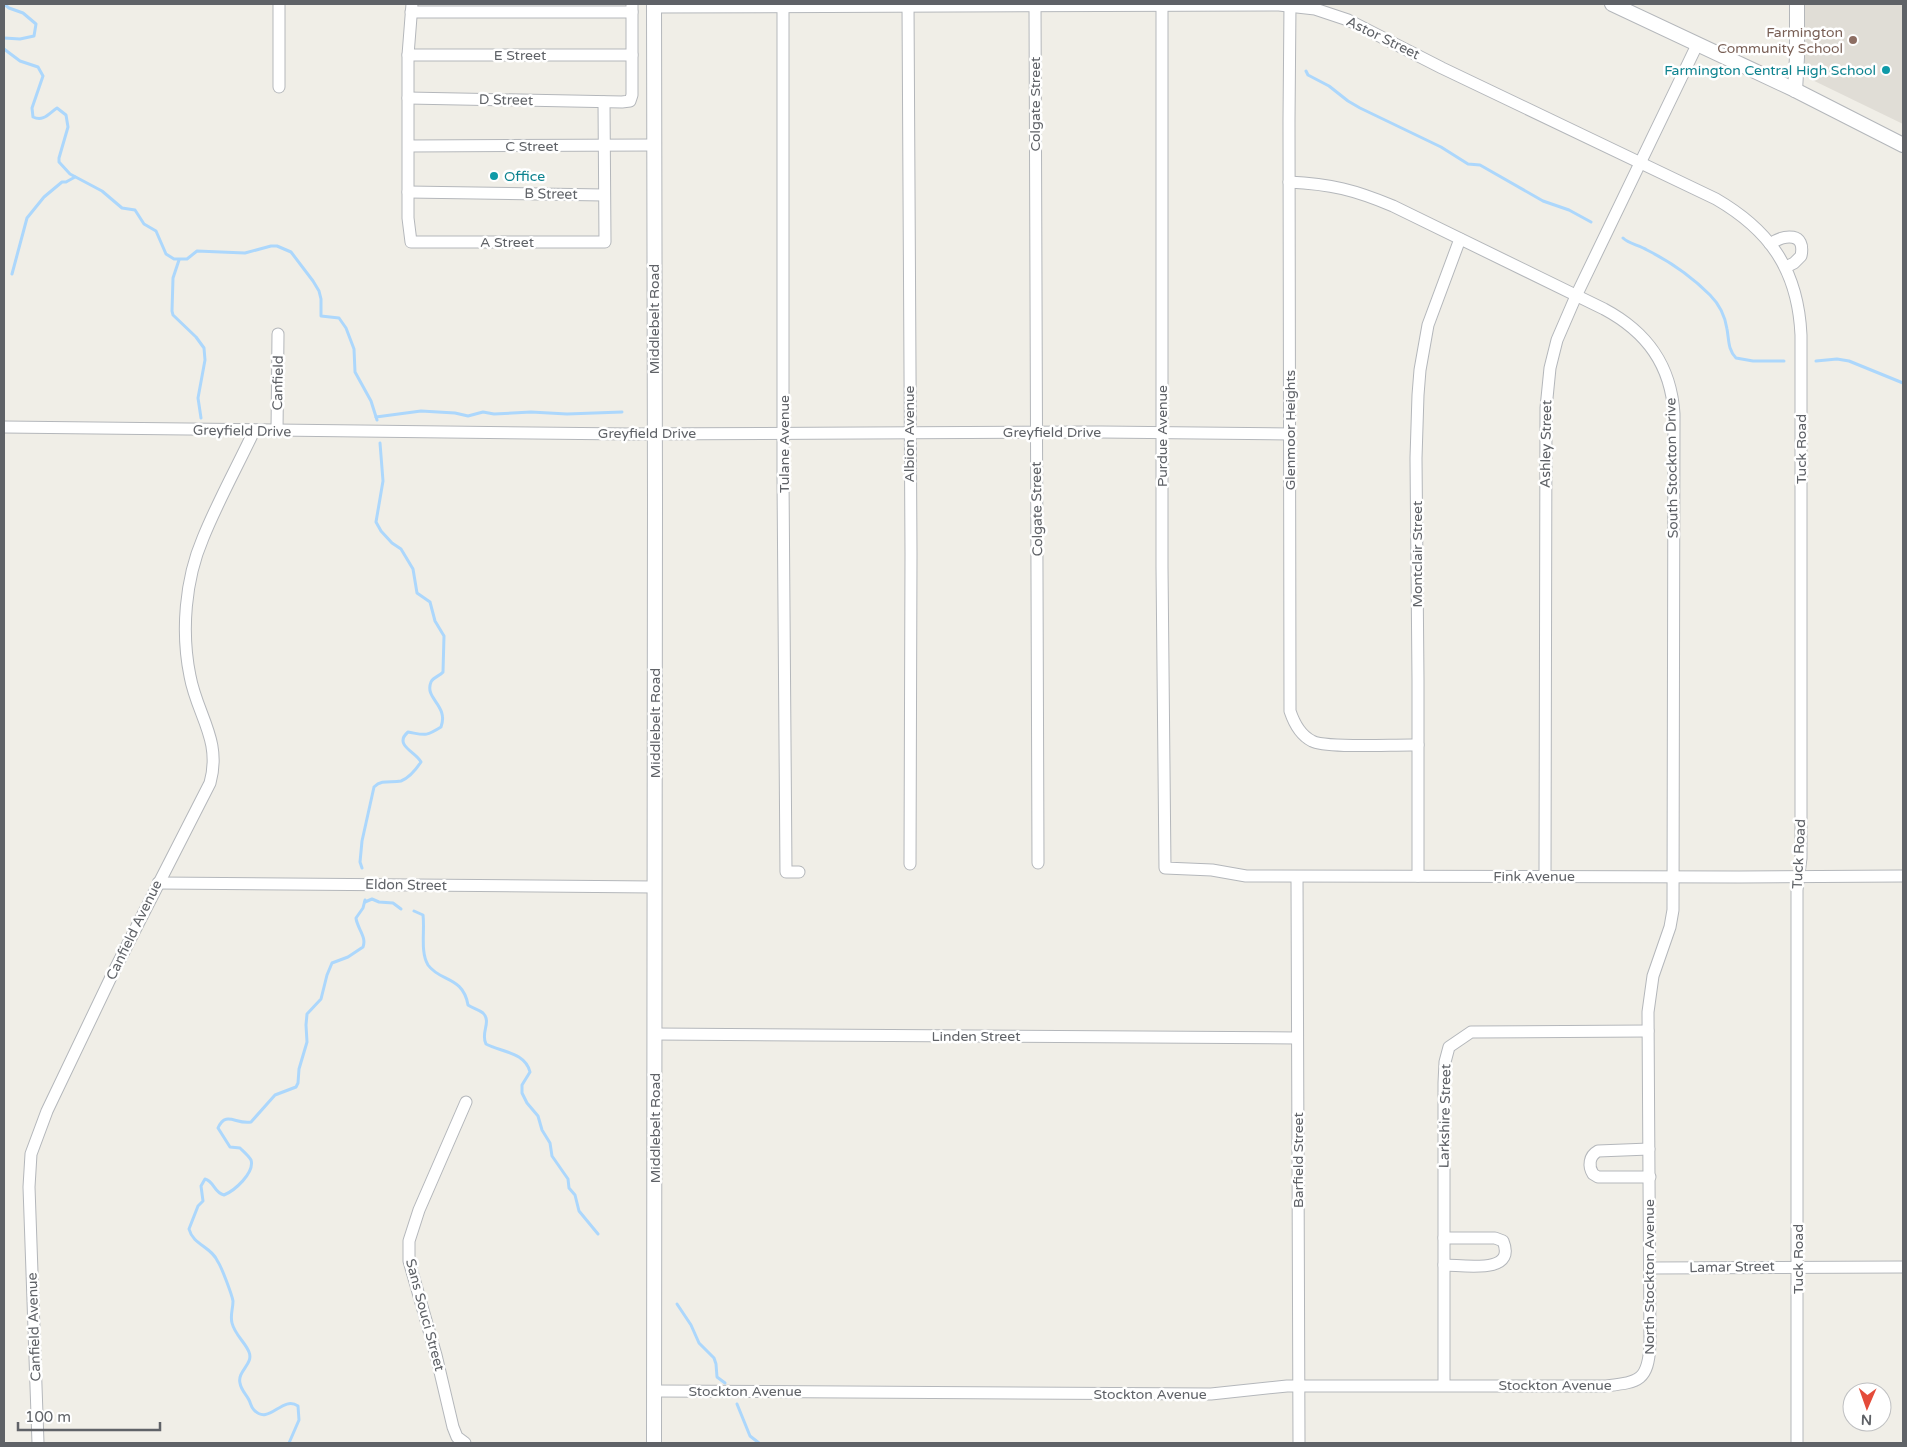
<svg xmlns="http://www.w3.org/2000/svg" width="1907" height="1447" viewBox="0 0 1907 1447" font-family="'Varela Round',sans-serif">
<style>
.education{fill:#e0ddd6}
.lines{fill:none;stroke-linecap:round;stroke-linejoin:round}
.stream{stroke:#acd7fc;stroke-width:3}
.minor-casing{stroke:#b4b7bb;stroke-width:13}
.tertiary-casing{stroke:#b4b7bb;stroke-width:16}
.minor{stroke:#fff;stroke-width:11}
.tertiary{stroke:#fff;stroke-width:14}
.education-dot{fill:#8d6e63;stroke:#fff;stroke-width:2}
.culture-dot{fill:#0f9aa8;stroke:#fff;stroke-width:2}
.labels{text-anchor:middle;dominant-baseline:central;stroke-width:5;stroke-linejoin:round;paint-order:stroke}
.education-label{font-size:14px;fill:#785e54;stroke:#fff;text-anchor:end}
.street-label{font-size:14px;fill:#5f6267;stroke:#fff}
.culture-label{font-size:14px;fill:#0d838f;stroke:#fff;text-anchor:end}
</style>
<rect width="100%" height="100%" fill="#f0eee7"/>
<!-- education -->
<path class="education" d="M1803,4H1903V124L1802,75Z"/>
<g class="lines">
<!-- stream -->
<g class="stream">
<path d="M4,38L20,39L34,36L36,24L23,13L9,8L4,4"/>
<path d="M4,49L20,61L38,67L43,76L32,108L33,117C44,122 49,113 57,108L66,115L68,127L59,158V162L70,174L102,191L122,208L135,210L144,224L156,231L166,254L174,259H187L197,251L245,253L271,246H277L291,252L313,281L319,291L321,299V316L339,318L346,328L354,349L355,372L371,401L377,420"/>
<path d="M1306,71L1308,75L1329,86L1348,101L1360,108L1441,147L1468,164L1480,165L1543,201L1569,210L1591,222"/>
<path d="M1623,238C1629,244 1639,245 1647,250C1669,261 1692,277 1710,295C1719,304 1725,316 1727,329C1729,340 1728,350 1736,358L1753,361H1784"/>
<path d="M179,260L173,278L172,311L173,315L196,337L204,348L205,360L198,398L201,418"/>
<path d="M12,274L27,218L44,197L62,182H66L75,177"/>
<path d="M1816,361L1837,359L1849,361L1903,383"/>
<path d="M376,417L421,411L455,413L468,416L483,412L494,414L531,412L567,414L622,412"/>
<path d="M362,868L360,862L362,841L374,787C382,779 391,783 401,781C409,778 417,768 421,762C416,752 393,745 408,732C425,735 425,737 441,727C449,705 424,699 431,682C433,677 440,676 443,672L444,636L435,621L430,602L417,593L413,569L401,549L392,543L381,531L376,522L383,481L380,443"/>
<path d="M365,902L372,899L379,902L393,903L401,909"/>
<path d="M414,911L423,915C425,930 420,952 428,965C440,982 463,976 468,1005C472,1008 478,1009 483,1013C492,1022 480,1033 486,1044C501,1052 525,1052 530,1072L522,1085V1093L527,1103L538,1116L542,1130L550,1143L552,1156L568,1179L569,1188L575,1195L579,1211L598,1234"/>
<path d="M677,1304L691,1325L699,1343L714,1358L716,1364L717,1377L725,1383"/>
<path d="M737,1404L750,1436L759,1443"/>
<path d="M289,1443L299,1420L298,1406C282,1395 269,1426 254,1410C251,1407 251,1404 249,1400C246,1394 241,1390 240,1383C237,1371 254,1364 249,1352C245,1342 235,1335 232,1323C230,1315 233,1309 233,1301C232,1295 222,1268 218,1262C212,1247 193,1245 189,1229L198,1206L203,1201L201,1186L205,1179C214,1181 214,1193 224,1195C234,1191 255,1173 251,1160C249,1156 243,1151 240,1148L230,1147L218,1128C226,1110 236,1125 251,1122L275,1095L296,1087L298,1083L299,1069L307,1042L306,1025L307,1014L321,999L327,975L332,963L348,957L363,947C367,937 357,928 356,918L363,908L365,900"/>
</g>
<!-- minor casing -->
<g class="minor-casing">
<g id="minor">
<path d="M279,4V87"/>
<path d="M412,4L408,55V218L411,242H605L604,102"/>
<path d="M783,4V478L786,872H799"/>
<path d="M908,4L911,554L910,864"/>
<path d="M1035,4L1038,863"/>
<path d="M1162,4V567L1165,868L1212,870L1246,876L1739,877L1903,876"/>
<path d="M1290,4L1289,120L1290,711C1294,723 1300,735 1312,741C1327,749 1398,744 1418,745"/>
<path d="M654,7L1279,5L1315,9L1348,20L1442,68L1716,199C1771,231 1798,271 1801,335V858L1797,890V1443"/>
<path d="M411,12H632"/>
<path d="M408,55H632"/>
<path d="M408,98L622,102L630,101L632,95V4"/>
<path d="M409,146L655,145"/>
<path d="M408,192L604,195"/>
<path d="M1770,244C1785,234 1806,232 1801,256L1794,263L1786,267"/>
<path d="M4,427L629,434L1101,432L1290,434"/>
<path d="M277,431L278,334"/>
<path d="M1418,876V680L1416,458L1418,395L1420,370L1428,325L1460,239"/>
<path d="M1545,876L1546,408L1550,368L1557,340L1576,296L1697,45"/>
<path d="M1297,877L1299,1443"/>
<path d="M158,883L654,887"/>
<path d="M655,1034L1297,1038"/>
<path d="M1649,1149L1598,1151C1589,1156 1588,1166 1593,1174L1598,1177H1650"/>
<path d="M1444,1238H1495L1503,1241C1517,1275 1464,1265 1444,1265"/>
<path d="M1650,1268L1903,1267"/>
<path d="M1444,1385V1083L1445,1062L1449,1047L1471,1032L1648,1031"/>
<path d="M655,1391L1211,1394L1287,1386H1605C1638,1382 1648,1382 1650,1345L1648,1012L1653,976L1670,927L1673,910L1674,414C1671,365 1647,332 1604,309L1393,206C1355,190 1331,184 1289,182"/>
<path d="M38,1443L29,1187L31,1154L47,1111L112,975L210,783C222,740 197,715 190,676C181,632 185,580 203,538C218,501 237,467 254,431"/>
<path d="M465,1443L457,1437L453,1427L436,1355L409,1261V1241L419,1210L466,1102"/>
</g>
</g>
<!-- tertiary casing -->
<g class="tertiary-casing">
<g id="tertiary">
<path d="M654,4L655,502L654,1443"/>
<path d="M1612,4L1795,90L1903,145"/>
<path d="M1795,90L1797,57V4"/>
</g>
</g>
<!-- minor -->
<use href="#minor" class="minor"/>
<!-- tertiary -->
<use href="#tertiary" class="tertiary"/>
</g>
<!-- markers -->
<circle class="education-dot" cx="1853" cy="40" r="5"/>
<g class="culture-dot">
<circle cx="1886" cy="70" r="5"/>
<circle cx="494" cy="176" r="5"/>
</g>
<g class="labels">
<!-- education labels -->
<g class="education-label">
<text x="1843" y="32">Farmington<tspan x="1843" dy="16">Community School</tspan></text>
</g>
<!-- street labels -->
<g class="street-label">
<text transform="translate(1383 38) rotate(26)">Astor Street</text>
<text x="520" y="55">E Street</text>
<text transform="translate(506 100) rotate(1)">D Street</text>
<text transform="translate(1035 104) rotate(-90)">Colgate Street</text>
<text x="532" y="146">C Street</text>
<text transform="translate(551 194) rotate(1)">B Street</text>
<text x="507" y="242">A Street</text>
<text transform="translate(654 319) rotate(-90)">Middlebelt Road</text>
<text transform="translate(278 383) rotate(-89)">Canfield</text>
<text transform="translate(1290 430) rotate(-90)">Glenmoor Heights</text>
<text transform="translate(242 431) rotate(1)">Greyfield Drive</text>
<text x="1052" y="432">Greyfield Drive</text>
<text x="647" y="433">Greyfield Drive</text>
<text transform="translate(909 434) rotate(-90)">Albion Avenue</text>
<text transform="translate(1162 436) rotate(-90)">Purdue Avenue</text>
<text transform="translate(784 444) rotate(-90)">Tulane Avenue</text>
<text transform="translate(1546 444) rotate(-89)">Ashley Street</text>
<text transform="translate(1801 449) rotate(-90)">Tuck Road</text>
<text transform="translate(1672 468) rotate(-91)">South Stockton Drive</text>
<text transform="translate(1037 509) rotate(-91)">Colgate Street</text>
<text transform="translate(1417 554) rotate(-90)">Montclair Street</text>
<text transform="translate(655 723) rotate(-90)">Middlebelt Road</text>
<text transform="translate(1799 854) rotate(-87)">Tuck Road</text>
<text x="1534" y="876">Fink Avenue</text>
<text transform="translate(406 885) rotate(1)">Eldon Street</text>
<text transform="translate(134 930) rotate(-64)">Canfield Avenue</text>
<text x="976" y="1036">Linden Street</text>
<text transform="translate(1445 1116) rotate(-89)">Larkshire Street</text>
<text transform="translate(655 1128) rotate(-90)">Middlebelt Road</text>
<text transform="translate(1298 1160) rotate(-90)">Barfield Street</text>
<text transform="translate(1798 1259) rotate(-90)">Tuck Road</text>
<text transform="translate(1732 1267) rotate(-1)">Lamar Street</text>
<text transform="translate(1649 1277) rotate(-90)">North Stockton Avenue</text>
<text transform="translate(425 1315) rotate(75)">Sans Souci Street</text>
<text transform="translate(34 1327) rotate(-92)">Canfield Avenue</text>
<text x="1555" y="1385">Stockton Avenue</text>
<text x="745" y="1391">Stockton Avenue</text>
<text x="1150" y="1394">Stockton Avenue</text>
</g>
<!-- culture labels -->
<g class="culture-label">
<text x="1876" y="70">Farmington Central High School</text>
<text x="504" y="176" text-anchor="start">Office</text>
</g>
</g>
<!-- border -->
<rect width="1907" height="1447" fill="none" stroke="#5f6267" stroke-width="10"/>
<!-- north arrow -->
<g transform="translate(1867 1407) rotate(182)"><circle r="24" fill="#ffffff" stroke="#bfc0c2"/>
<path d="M0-4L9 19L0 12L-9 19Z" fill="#e44b3a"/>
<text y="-8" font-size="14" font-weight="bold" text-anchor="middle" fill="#5f6267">N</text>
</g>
<!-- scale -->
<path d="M18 1422v8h142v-8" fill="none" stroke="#5f6267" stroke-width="2.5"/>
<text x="25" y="1422" font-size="15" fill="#5f6267" stroke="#ffffff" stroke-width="4" paint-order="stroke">100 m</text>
</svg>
